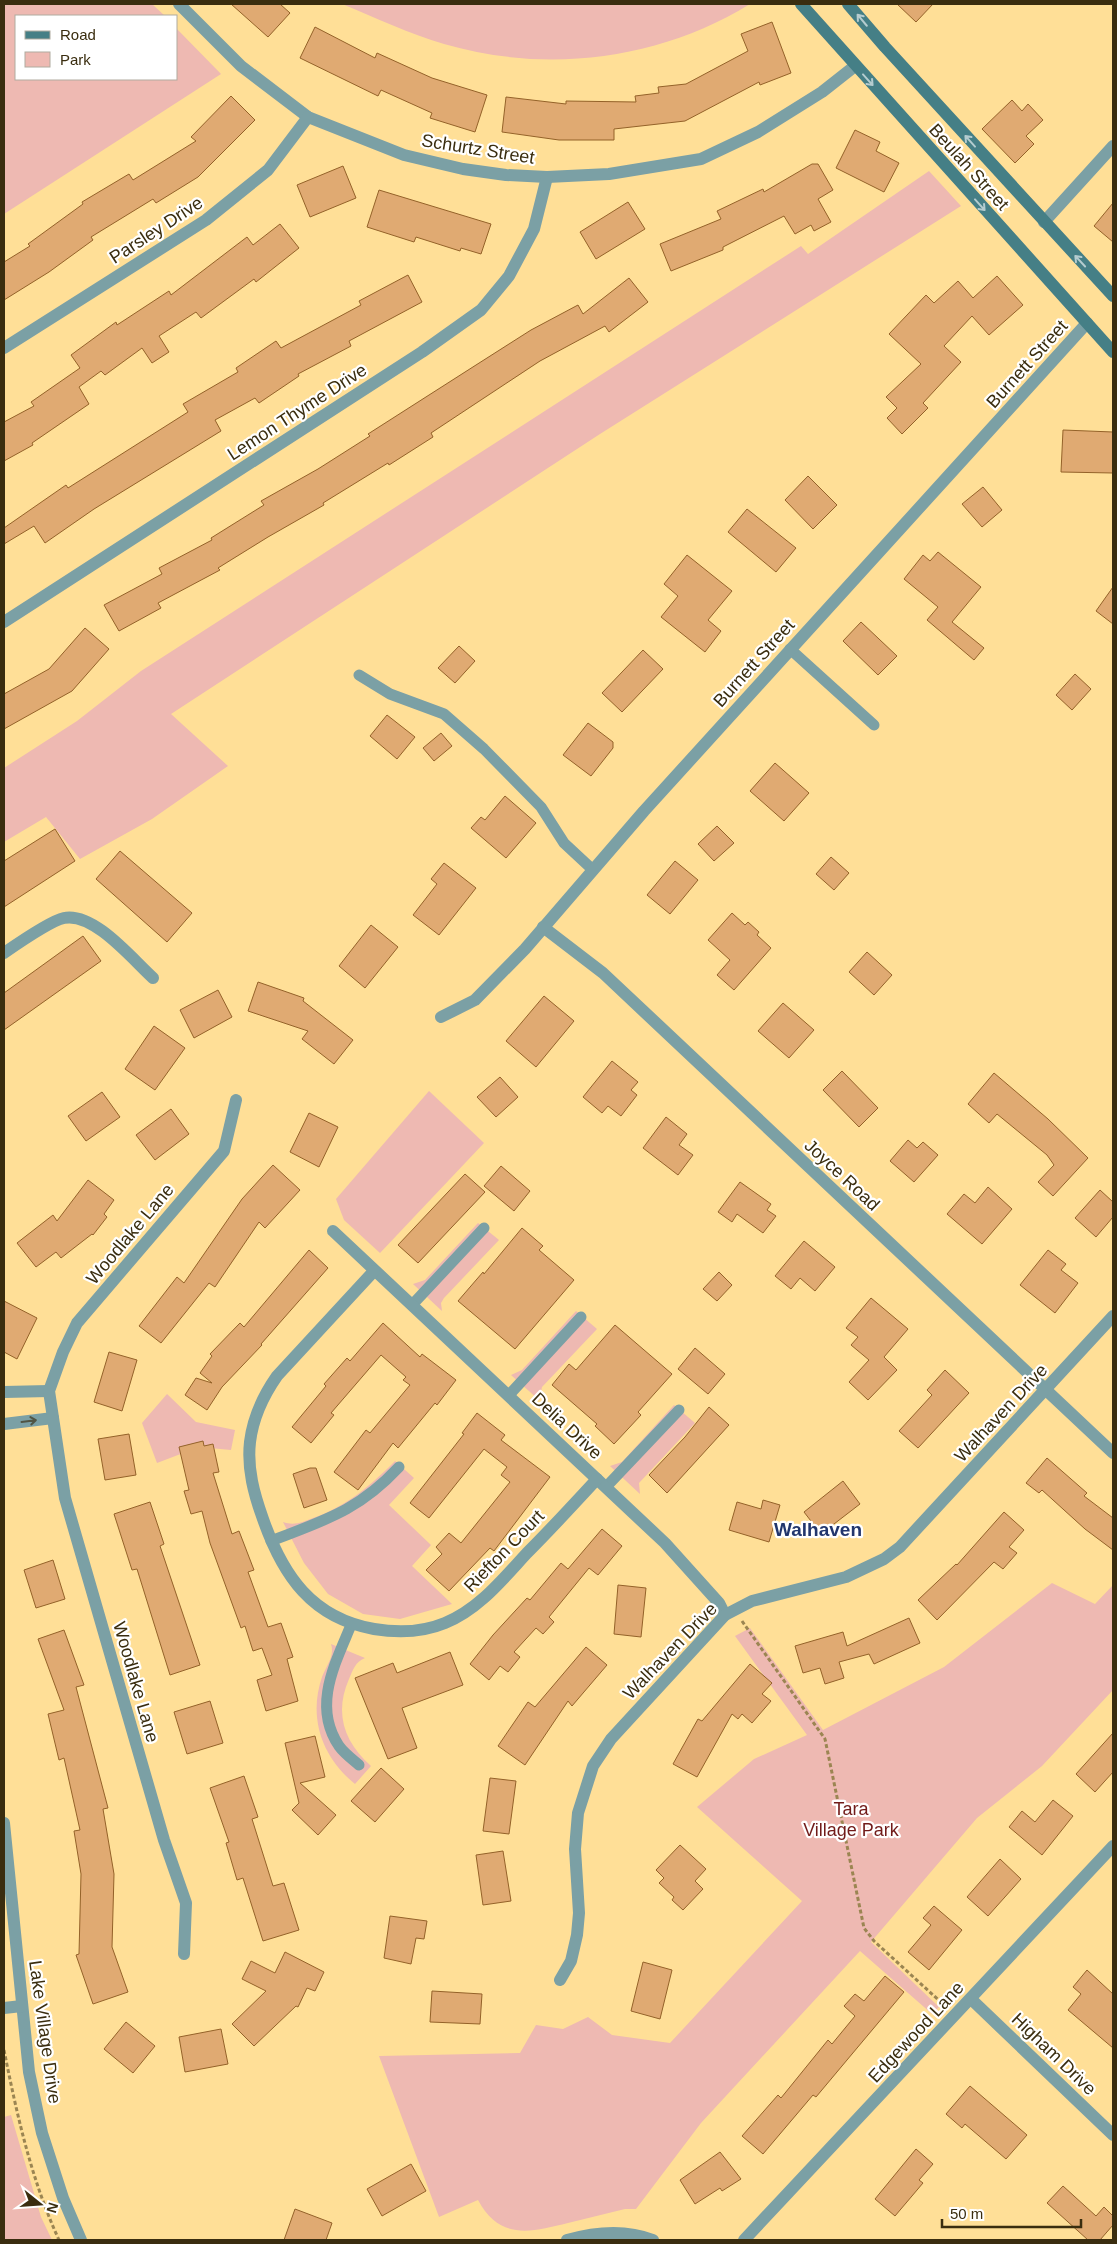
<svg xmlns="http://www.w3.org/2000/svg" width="1117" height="2244" viewBox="0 0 1117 2244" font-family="Helvetica,sans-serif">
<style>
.green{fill:#eeb9b2}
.building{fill:#e0aa72;stroke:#946229}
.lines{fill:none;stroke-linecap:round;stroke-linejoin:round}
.path{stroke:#9b8552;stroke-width:3;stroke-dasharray:4 2.5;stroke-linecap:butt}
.service{stroke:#7ba0a5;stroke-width:11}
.minor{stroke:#7ba0a5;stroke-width:12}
.secondary{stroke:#457f86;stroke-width:12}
.oneway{stroke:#b5cccf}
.oneway2{stroke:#515544}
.labels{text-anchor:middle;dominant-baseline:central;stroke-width:4.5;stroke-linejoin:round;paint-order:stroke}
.street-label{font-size:18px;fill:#3a2d0f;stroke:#fff}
.park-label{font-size:18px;fill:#711b19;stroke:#fff}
.neighbourhood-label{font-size:19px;font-weight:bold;fill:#22366d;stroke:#fff}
</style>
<rect width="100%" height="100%" fill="#ffdf97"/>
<!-- green -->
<g class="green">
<path d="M4,4H152L165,16H16V79H176V28L221,74L4,214Z"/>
<path d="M342,4H750C659,60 547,74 444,44C410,34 376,18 342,4Z"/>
<path d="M929,171L961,206L600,434L171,714L228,766L152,819L80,859L46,817L4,842V768L77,721L141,671L801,246L808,254Z"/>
<path d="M429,1091L484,1143L380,1253L344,1220L336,1199Z"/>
<path d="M478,1223L499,1240L444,1298L441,1303L442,1311L413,1284L425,1280Z"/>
<path d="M576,1311L597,1329L542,1387L539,1400L511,1375L522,1370Z"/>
<path d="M167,1394L196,1422L235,1430L231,1450L199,1447L157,1463L142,1423Z"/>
<path d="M674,1405L695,1423L639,1483L640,1494L610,1466L622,1462Z"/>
<path d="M395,1461L414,1478L389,1505L431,1545L412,1566L452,1604L400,1619L363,1614L328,1594L304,1563L283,1522C294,1526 303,1522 313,1518C347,1506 370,1486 395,1461Z"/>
<path d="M1052,1583L1095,1604L1113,1585V1690L1042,1766L977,1818L871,1942L939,2007L932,2014L860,1951L701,2123L636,2209H625C606,2214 587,2218 568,2223C531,2232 500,2241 478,2200L439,2217L379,2056L520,2053L536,2025L563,2029L588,2017L612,2035L670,2043L802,1901L697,1807L754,1759L807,1735L735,1636L750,1628L823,1730L944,1667Z"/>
<path d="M331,1644L365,1658C355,1662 353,1670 349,1679C334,1713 344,1742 371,1766L355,1784C322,1757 308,1718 322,1677C326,1666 335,1656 331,1644Z"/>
<path d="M11,2115L41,2217L52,2240H4V2117Z"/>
</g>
<!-- building -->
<g class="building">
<path d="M231,4H280L290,13L268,37Z"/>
<path d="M897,4H933L916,22Z"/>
<path d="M772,22L791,73L760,85L759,82L685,121L614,129V140H559L502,132L506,97L566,104V101L636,102L635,96L659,93L658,87L686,84L748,51L741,34Z"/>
<path d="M315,27L375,58L377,53L432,78L487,95L475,132L430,118L432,113L381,90L378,96L300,58Z"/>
<path d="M231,96L255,120L198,177L156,203L153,199L91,237L93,240L49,272L4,300V262L30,246L28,244L83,204L82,202L129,174L133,180L196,141L191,137Z"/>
<path d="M1012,100L1022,111L1028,104L1043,120L1026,136L1034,144L1015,163L982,129Z"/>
<path d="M855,130L880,142L876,151L899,163L884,192L836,168Z"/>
<path d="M812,164H818L833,190L818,199L831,222L814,231L811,225L795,234L784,216L723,247V250L671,271L660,244L721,219L717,211L763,189L764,192Z"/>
<path d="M343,166L356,198L310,217L297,185Z"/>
<path d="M379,190L491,224L481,254L461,248L460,251L416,237L414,242L367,227Z"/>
<path d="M628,202L645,229L596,259L580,232Z"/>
<path d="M1113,203V242L1094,226Z"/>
<path d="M280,224L299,248L256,282L254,279L201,318L196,312L159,336L169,352L152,363L142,348L105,375L101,371L79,387L89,404L32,443L33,445L4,461V422L34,406L31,402L80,368L71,355L116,322L117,325L169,291L171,295L247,237L253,245Z"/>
<path d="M408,275L422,302L349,341L351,346L298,374L299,376L259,403L255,398L215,420L221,431L94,509L45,543L34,526L4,544V528L66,485L68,488L188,412L183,404L238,372L236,368L276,341L281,348L361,305L359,301Z"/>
<path d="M997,276L1023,305L989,335L972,316L944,346L961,362L923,403L928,408L902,434L887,418L897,408L886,397L921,364L889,334L926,295L934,303L958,281L973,298Z"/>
<path d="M629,278L648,302L609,332L605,326L540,361L431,433L433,437L389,465L388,463L323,503L324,505L268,537L218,568L220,570L158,603L161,608L119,631L104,605L162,574L159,568L212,540L211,538L264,505L261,501L318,469L370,436L368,434L476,365L531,330L578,305L583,314Z"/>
<path d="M1063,430L1113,432V473L1061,472Z"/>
<path d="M808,476L837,505L813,529L785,500Z"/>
<path d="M983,487L1002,510L982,527L962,504Z"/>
<path d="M747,509L796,548L776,572L728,532Z"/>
<path d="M938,552L981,587L952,622L984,648L974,660L927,620L938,607L904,579L923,555L930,561Z"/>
<path d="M687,555L732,591L708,620L721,631L705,652L661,617L678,596L664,584Z"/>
<path d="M1113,587V624L1096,611Z"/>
<path d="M861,622L897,656L878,675L843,641Z"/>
<path d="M85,628L109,649L72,691L4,729V694L49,669Z"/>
<path d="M459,646L475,661L455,683L438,668Z"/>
<path d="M643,650L663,669L622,712L602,693Z"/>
<path d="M1075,674L1091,689L1072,710L1056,695Z"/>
<path d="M387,715L415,737L397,759L370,736Z"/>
<path d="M588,723L613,742V748L591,776L563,755Z"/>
<path d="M441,733L452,746L434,761L423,748Z"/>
<path d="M775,763L809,793L784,821L750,791Z"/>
<path d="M505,796L536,823L506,858L471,828L481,817L485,820Z"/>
<path d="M717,826L734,843L714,861L698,844Z"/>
<path d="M55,829L75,861L4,907V861Z"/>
<path d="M120,851L192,913L167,942L96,879Z"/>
<path d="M831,857L849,873L834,890L816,874Z"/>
<path d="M675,861L698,880L670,914L647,895Z"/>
<path d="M444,863L476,888L439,935L413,915L437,884L431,879Z"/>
<path d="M732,913L745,925L748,922L759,932L757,935L771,948L734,990L717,975L730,960L708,940Z"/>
<path d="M371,925L398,947L365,988L339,966Z"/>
<path d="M83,936L101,961L4,1030V993Z"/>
<path d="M867,952L892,975L874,995L849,972Z"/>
<path d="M258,982L304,998L303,1001L353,1040L334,1064L302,1039L308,1031L248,1011Z"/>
<path d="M218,990L232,1017L194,1038L180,1010Z"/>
<path d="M544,996L574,1021L536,1067L506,1041Z"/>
<path d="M783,1003L814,1030L789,1058L758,1031Z"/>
<path d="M154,1026L185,1048L155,1090L125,1069Z"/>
<path d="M612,1061L638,1082L631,1090L637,1095L621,1116L608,1106L602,1113L583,1097Z"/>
<path d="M842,1071L878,1108L859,1127L823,1090Z"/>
<path d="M994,1073L1048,1119L1088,1158L1053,1196L1038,1182L1054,1165L1047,1155L997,1114L989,1123L968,1104Z"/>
<path d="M500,1077L518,1097L496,1117L477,1097Z"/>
<path d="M102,1092L120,1117L86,1141L68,1116Z"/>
<path d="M171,1109L189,1134L155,1160L136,1135Z"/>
<path d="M309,1113L338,1127L319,1167L290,1152Z"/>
<path d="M666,1117L687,1134L679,1145L693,1155L678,1175L643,1148Z"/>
<path d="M908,1140L917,1148L923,1142L938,1155L914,1182L890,1161Z"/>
<path d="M273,1165L300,1190L265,1228L259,1222L215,1287L209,1283L161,1343L139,1326L177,1277L184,1283L242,1199Z"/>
<path d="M501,1166L530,1191L514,1211L484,1186Z"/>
<path d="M465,1174L485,1192L418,1263L398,1245Z"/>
<path d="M88,1180L114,1200L104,1214L107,1217L93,1235L92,1234L61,1258L56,1252L36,1267L17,1243L53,1215L57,1221Z"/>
<path d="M740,1182L771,1204L767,1210L776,1216L763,1233L737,1214L732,1222L718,1212Z"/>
<path d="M988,1187L1012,1209L982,1244L947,1214L964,1194L975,1203Z"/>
<path d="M1100,1190L1113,1202V1217L1096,1237L1075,1218Z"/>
<path d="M522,1228L543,1246L539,1250L574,1280L515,1349L458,1301L483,1272L484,1274Z"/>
<path d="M804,1241L835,1267L815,1291L800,1278L791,1289L775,1276Z"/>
<path d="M309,1250L328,1268L261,1344L262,1345L222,1387L207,1410L185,1395L196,1378L212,1383L200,1373L212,1356L210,1354L240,1323L244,1327Z"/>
<path d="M1048,1250L1066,1264L1061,1270L1078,1283L1055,1313L1020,1285Z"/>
<path d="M719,1272L732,1285L717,1301L703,1289Z"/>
<path d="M871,1298L908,1329L884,1357L897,1370L868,1400L849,1382L869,1360L851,1345L858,1337L846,1328Z"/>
<path d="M4,1301L37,1318L17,1359L4,1352Z"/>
<path d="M383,1323L420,1357L422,1354L456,1380L437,1405L435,1403L398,1448L393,1443L358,1490L334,1472L366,1430L370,1433L410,1385L403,1380L406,1377L381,1355L331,1413L334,1415L311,1443L292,1427L326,1386L324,1384L347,1358L350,1361Z"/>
<path d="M615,1325L672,1374L638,1412L641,1415L614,1444L595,1426L597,1424L552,1385L569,1364L576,1370Z"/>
<path d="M695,1348L725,1374L708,1394L678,1369Z"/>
<path d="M109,1352L137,1360L122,1411L94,1402Z"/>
<path d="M945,1370L969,1393L918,1448L899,1431L932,1395L927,1390Z"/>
<path d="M709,1407L729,1425L667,1493L649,1475L685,1437Z"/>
<path d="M477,1413L505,1435L501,1440L550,1477L494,1551L490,1548L449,1591L426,1570L442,1554L436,1547L449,1533L461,1543L510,1482L501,1475L507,1467L484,1449L429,1518L410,1503L464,1434L462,1433Z"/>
<path d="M129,1434L136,1475L105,1480L98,1439Z"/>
<path d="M203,1441L204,1446L213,1444L219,1472L213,1473L232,1534L239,1531L254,1570L248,1572L268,1627L281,1623L293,1657L287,1659L298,1701L266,1711L257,1680L272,1675L262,1648L253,1651L245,1626L241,1628L210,1543L202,1511L191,1514L184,1491L189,1490L179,1447Z"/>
<path d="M1047,1458L1087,1493L1084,1496L1113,1518V1550L1085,1529L1042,1490L1039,1493L1026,1483Z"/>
<path d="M310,1468H316L327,1500L304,1508L293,1474Z"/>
<path d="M843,1481L860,1504L821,1534L804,1512Z"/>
<path d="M763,1500L780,1505L769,1542L729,1530L737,1502L761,1509Z"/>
<path d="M150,1502L164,1544L160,1546L200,1665L170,1675L137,1569L132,1570L114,1514Z"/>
<path d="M1004,1512L1024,1530L1009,1547L1017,1553L1003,1569L994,1562L937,1620L918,1600L956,1564L957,1565Z"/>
<path d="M602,1529L622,1546L598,1575L589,1568L549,1617L554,1622L543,1634L536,1628L514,1652L520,1657L508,1672L500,1666L489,1680L470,1664L493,1635L527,1598L530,1600L561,1563L568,1569Z"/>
<path d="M53,1560L65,1599L36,1608L24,1570Z"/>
<path d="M618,1585L646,1588L641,1637L614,1634Z"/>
<path d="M909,1618L920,1643L874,1664L869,1654L839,1662L844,1678L825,1684L820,1668L803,1673L795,1646L843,1632L847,1646Z"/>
<path d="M64,1630L84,1685L76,1687L108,1808L103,1809L114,1874L112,1947L128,1992L93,2004L76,1955L79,1954L81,1874L74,1831L80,1830L64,1758L59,1760L48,1714L64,1710L38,1639Z"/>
<path d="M586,1647L607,1665L572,1706L568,1701L525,1765L498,1746L528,1702L535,1707Z"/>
<path d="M450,1652L463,1685L402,1708L417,1748L388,1759L355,1678L393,1663L397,1673Z"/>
<path d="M750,1664L772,1683L762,1694L771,1701L752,1723L742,1714L738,1719L732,1714L697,1777L673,1764L698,1719L702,1721Z"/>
<path d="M210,1701L223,1743L187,1754L174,1712Z"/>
<path d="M1113,1733V1772L1095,1792L1076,1774Z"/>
<path d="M315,1736L325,1777L300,1783L336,1815L318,1835L292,1810L299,1803L285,1743Z"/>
<path d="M381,1768L404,1789L375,1822L351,1801Z"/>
<path d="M244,1776L258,1817L252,1819L273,1886L284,1883L299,1930L263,1941L243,1878L237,1880L226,1843L229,1842L210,1788Z"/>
<path d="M490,1778L516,1781L509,1834L483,1831Z"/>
<path d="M1053,1800L1073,1816L1042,1855L1009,1827L1022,1811L1035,1822Z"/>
<path d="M680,1845L706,1869L695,1881L703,1889L683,1910L672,1900L674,1897L659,1883L664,1878L656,1870Z"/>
<path d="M503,1851L511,1901L483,1905L476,1855Z"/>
<path d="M1000,1859L1021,1879L988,1916L967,1897Z"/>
<path d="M934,1906L962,1930L929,1970L908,1952L931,1925L923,1918Z"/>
<path d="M390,1916L427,1921L424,1939L416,1938L411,1964L384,1958Z"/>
<path d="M285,1952L324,1972L315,1991L307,1988L298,2007L296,2006L254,2046L232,2024L266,1991L242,1979L251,1961L275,1973Z"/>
<path d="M643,1962L672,1970L660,2019L631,2011Z"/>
<path d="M1087,1970L1113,1994V2048L1068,2010L1081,1994L1073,1987Z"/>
<path d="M885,1976L904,1992L816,2097L813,2095L763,2154L742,2136L778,2095L781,2098L828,2040L832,2044L855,2016L844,2006L855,1994L864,2001Z"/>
<path d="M432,1991L482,1994L480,2024L430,2022Z"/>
<path d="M126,2022L155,2046L133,2073L104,2049Z"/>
<path d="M221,2029L228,2064L185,2072L179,2037Z"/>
<path d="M970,2086L1027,2135L1006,2159L965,2124L962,2128L946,2114Z"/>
<path d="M916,2149L933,2164L919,2180L923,2183L895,2216L875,2199Z"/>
<path d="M720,2152L741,2179L722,2191L720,2188L695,2204L680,2180Z"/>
<path d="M411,2164L426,2191L382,2216L367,2189Z"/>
<path d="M1063,2186L1096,2216L1104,2207L1113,2216V2225L1100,2240H1088L1047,2203Z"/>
<path d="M295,2209L332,2223L326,2240H284Z"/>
</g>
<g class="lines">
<!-- path -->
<g class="path">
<path d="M742,1621L825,1739L864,1928L874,1941L944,2005"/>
<path d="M4,2050C17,2115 31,2179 59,2240"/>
</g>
<!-- service -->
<g class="service">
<path d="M790,649L874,725"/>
<path d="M359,675L390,694L444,714L484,749L541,807L564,843L593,870"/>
<path d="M412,1305L484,1228"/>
<path d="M509,1395L581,1317"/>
<path d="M606,1487L679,1410"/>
<path d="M271,1541C325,1520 358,1511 399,1467"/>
<path d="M351,1625C335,1664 312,1706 339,1746C344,1753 352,1759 359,1765"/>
</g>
<!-- minor -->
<g class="minor">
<path d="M179,4L241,66L308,117L404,155L463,169L506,175L547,177L609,174L701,159L758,132L822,92L855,66"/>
<path d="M1044,222L1113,146"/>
<path d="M4,348L206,220L268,170L308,117"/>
<path d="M4,622L422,352L481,310L509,276L534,229L547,177"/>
<path d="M543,927L603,973L1113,1453"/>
<path d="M4,953C17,944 50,921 64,918C94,912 132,959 153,978"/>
<path d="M441,1017L475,1000L525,949L644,811L1087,323"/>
<path d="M333,1231L665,1543L719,1603L725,1615"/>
<path d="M374,1271L277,1376C263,1396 253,1417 250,1442C247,1469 254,1494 263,1519C283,1576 312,1618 374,1629C398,1633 421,1633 445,1623C479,1609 502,1580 527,1553C551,1529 574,1504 597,1479"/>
<path d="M4,1392L49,1391"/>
<path d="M4,1424L53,1418"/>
<path d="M4,1823L29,2072L42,2133L63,2198L81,2240"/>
<path d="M184,1954L186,1903L164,1840L65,1498L49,1391L63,1352L77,1323L224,1151L236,1100"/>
<path d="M560,1980L571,1961L577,1935L579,1913L575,1849L578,1813L593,1766L611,1739L725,1615L752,1601L846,1577L884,1559L900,1547L1113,1316"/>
<path d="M971,1999L1113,2135"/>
<path d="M4,2008L22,2006"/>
<path d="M567,2240C595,2232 625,2229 653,2240"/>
<path d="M744,2240L1113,1846"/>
</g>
<!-- secondary -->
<g class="secondary">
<path d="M801,4L1113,352"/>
<path d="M848,4L885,47L1113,296"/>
</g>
</g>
<!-- one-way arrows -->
<defs><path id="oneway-shaft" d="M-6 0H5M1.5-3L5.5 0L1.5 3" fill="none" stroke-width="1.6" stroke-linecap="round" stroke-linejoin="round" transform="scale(1.25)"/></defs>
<g class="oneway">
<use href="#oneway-shaft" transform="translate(862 20) rotate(-130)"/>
<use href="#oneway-shaft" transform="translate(868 80) rotate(48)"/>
<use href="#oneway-shaft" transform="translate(970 141) rotate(-132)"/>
<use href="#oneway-shaft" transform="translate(980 205) rotate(48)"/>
<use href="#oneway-shaft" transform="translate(1080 261) rotate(-133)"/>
</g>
<use class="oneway2" href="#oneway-shaft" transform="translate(29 1421) rotate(-7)"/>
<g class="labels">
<!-- street labels -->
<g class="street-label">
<text transform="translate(478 149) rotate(9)">Schurtz Street</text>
<text transform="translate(969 167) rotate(48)">Beulah Street</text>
<text transform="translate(156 230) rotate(-33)">Parsley Drive</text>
<text transform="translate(1027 364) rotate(-48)">Burnett Street</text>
<text transform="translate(297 412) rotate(-33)">Lemon Thyme Drive</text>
<text transform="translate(754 663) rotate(-48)">Burnett Street</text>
<text transform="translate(842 1175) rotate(43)">Joyce Road</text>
<text transform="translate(130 1234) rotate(-50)">Woodlake Lane</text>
<text transform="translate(1001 1413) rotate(-47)">Walhaven Drive</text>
<text transform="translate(567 1426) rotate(43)">Delia Drive</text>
<text transform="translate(504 1551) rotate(-46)">Riefton Court</text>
<text transform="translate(670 1651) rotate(-46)">Walhaven Drive</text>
<text transform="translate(136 1682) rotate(74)">Woodlake Lane</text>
<text transform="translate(45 2032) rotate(82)">Lake Village Drive</text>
<text transform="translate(916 2032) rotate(-47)">Edgewood Lane</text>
<text transform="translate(1054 2054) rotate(44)">Higham Drive</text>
</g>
<!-- park labels -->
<g class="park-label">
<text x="851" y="1809">Tara<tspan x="851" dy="21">Village Park</tspan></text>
</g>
<!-- neighbourhood labels -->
<g class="neighbourhood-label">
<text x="818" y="1529">Walhaven</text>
</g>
</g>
<!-- border -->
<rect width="1117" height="2244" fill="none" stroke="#3a2d0f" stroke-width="10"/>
<!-- legend -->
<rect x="15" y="15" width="162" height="65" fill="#ffffff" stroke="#b0ab9f"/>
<rect x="25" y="31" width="25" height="8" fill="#457f86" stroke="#b0ab9f"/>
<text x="60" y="40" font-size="15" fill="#3a2d0f">Road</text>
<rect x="25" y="52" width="25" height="15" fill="#eeb9b2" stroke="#b0ab9f"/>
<text x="60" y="65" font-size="15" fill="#3a2d0f">Park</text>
<!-- north arrow -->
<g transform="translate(40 2204) rotate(107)" stroke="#ffffff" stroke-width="4" paint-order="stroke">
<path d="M0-4L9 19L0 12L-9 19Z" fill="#3a2d0f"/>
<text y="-8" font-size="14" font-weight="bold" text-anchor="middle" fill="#3a2d0f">N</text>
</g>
<!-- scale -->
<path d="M942 2219v8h139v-8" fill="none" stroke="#3a2d0f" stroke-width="2.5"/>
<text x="950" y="2219" font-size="15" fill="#3a2d0f" stroke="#ffffff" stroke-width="4" paint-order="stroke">50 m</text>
</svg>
